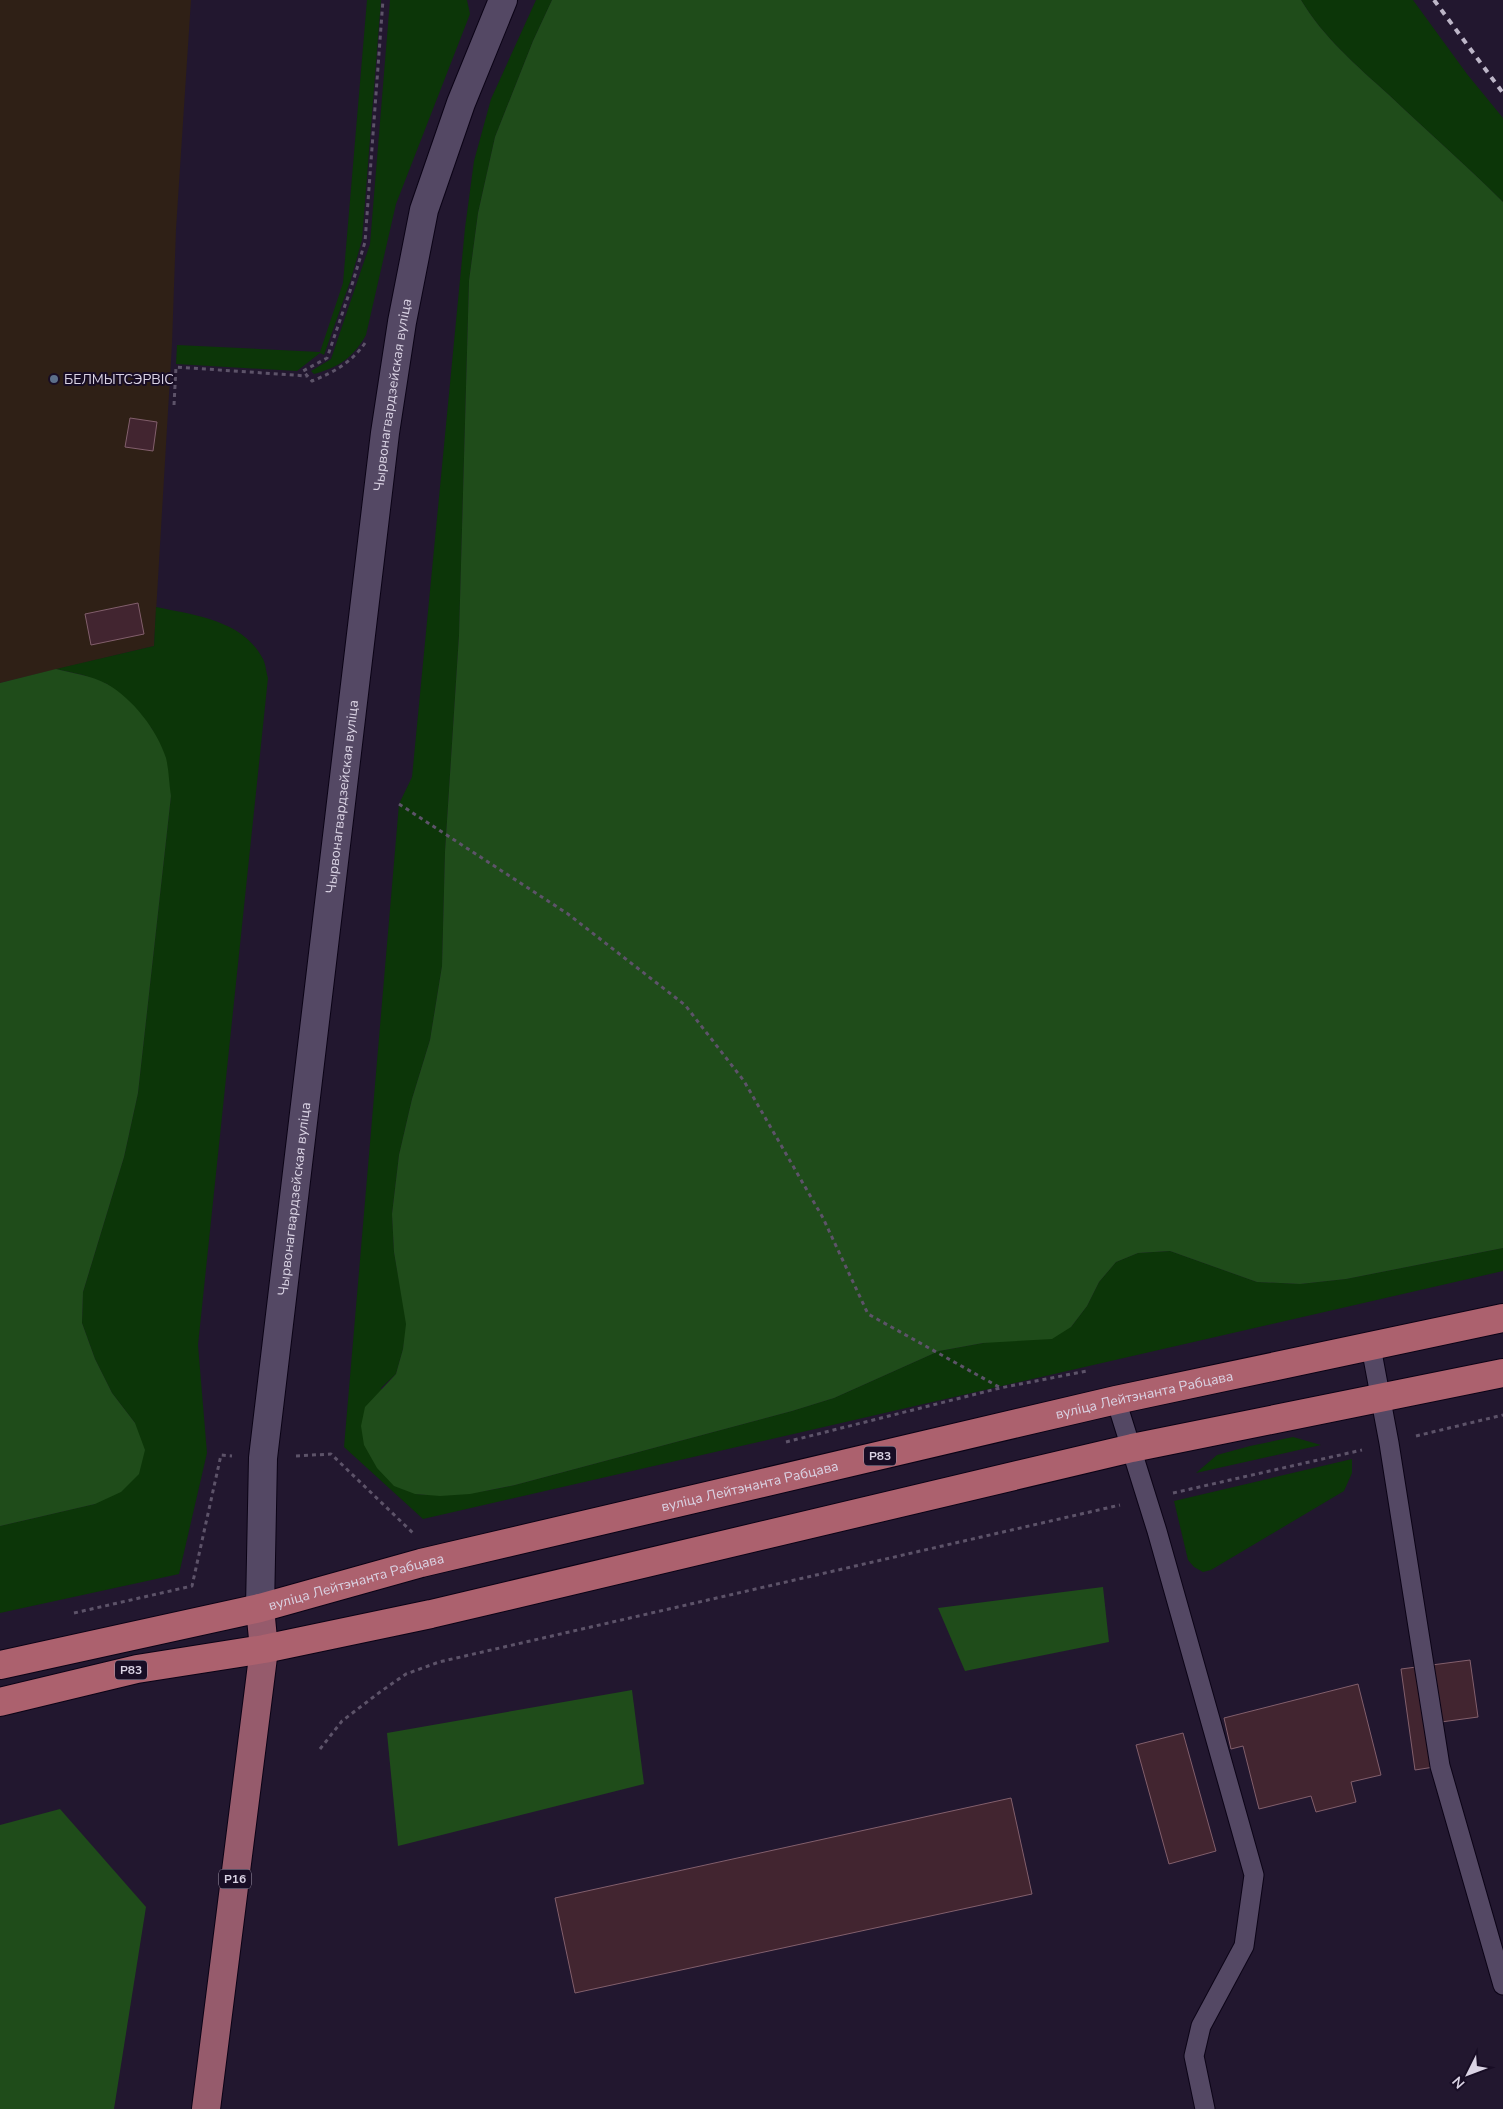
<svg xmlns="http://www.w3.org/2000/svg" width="1503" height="2109" viewBox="0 0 1503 2109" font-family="'Nunito Sans',sans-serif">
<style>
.commercial{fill:#2f2016}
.green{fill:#0c3608}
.forest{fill:#1f4c1a}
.building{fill:#422530;stroke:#825f6c}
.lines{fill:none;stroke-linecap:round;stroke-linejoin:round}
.service-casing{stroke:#0b0316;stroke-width:21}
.minor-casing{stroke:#0b0316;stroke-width:30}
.primary-casing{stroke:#0b0316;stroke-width:30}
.trunk-casing{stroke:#0b0316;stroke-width:30}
.path{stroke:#5d5369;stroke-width:3;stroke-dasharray:4 4;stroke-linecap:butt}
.service{stroke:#544864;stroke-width:19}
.minor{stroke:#544864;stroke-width:28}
.primary{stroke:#965b6c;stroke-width:28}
.trunk{stroke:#ac616e;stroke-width:28}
.rail{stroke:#bdb6c8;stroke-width:4;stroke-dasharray:6 6;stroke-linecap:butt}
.service-dot{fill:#5c6f8a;stroke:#180d25;stroke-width:2}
.labels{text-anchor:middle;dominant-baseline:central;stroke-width:4;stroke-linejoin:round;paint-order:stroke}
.shield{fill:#180d25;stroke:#a098ab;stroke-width:1}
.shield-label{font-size:12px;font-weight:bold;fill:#dad3e4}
.poi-label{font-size:14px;fill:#dad3e4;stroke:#180d25;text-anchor:start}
.street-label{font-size:14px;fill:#dad3e4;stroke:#180d25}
</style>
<rect width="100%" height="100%" fill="#22172f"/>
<!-- commercial -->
<path class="commercial" d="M0,0H191L176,229L172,344L154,646L0,683Z"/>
<!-- green -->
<g class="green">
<path d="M367,0H381L362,240L351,279L324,355L320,353L297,371L176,364L177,345L320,352L343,283Z"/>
<path d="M390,0H467L470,14L396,204L366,335C353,358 339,367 314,374L311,371L331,359L370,244Z"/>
<path d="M536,0H552L533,41L495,137L478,213L469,281L459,635L445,852L442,966L430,1040L412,1099L399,1155L392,1214L394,1252L407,1324L403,1349L396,1374L381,1388L415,1494C451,1497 480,1493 515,1485L792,1411L834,1398L939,1351L1071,1327L1087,1306L1099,1282L1116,1262L1138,1253L1170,1251L1257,1282L1300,1284L1346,1279L1503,1248V1271L423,1519L344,1447L399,804L412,777L465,228L474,161L491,99Z"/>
<path d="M1301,0H1413L1467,74L1503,118V202C1466,165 1427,131 1389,95C1357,66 1323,37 1301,0Z"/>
<path d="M156,607C194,615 243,620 263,659C266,665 266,672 268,678L198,1345L207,1453L179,1574L0,1613V1526L95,1504L135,1423L112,1393L95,1359L82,1323L83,1292L124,1157L138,1093L171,796L152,729L129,702L107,684L83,675L56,669L154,646Z"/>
<path d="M1293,1437L1321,1445L1196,1473L1217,1455L1250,1446Z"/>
<path d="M1352,1459V1473L1344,1491L1211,1570L1203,1572L1194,1567L1188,1560L1174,1501Z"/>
</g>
<!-- forest -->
<g class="forest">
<path d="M552,0H1301C1323,37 1357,66 1389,95C1427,131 1466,165 1503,202V1248L1346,1279L1300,1284L1257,1282L1170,1251L1138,1253L1116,1262L1099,1282L1087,1306L1071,1327L1052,1339L983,1343L939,1351L834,1398L792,1411L515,1485L470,1494L440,1496L415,1494L394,1486L377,1468L364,1445L361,1426L365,1407L396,1374L403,1349L406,1324L394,1252L392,1214L399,1155L412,1099L430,1040L442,966L445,852L459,635L469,281L478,213L495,137L533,41Z"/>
<path d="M56,669C73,673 92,676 107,684C133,699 157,730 166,758C169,770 169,784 171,796L138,1093L124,1157L83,1292L82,1323L95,1359L112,1393L135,1423L145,1450L139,1474L121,1492L95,1504L0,1526V683Z"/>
<path d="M1103,1587L1109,1642L965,1671L938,1608Z"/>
<path d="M632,1690L644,1784L398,1846L387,1733Z"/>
<path d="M60,1809L146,1907L114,2109H0V1825Z"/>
</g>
<!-- building -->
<g class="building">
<path d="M130,418L157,422L153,451L125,447Z"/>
<path d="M138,603L144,634L91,645L85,614Z"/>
<path d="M1470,1660L1478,1717L1441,1722L1447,1765L1415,1770L1401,1669Z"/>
<path d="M1358,1684L1381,1775L1351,1782L1356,1802L1316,1812L1311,1796L1259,1809L1243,1746L1231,1749L1224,1718Z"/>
<path d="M1183,1733L1216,1851L1169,1864L1136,1745Z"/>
<path d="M1011,1798L1032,1894L575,1993L555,1898Z"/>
</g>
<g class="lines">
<!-- service casing -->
<g class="service-casing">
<g id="service">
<path d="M1371,1347L1389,1443L1440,1766L1503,1985"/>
<path d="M1116,1400L1157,1531L1254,1875L1244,1946L1201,2026L1194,2056L1205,2109"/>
</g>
</g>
<!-- minor casing -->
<g class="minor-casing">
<g id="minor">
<path id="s1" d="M260,1608L263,1458L385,433L402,322L424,210L461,103L503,0"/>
</g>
</g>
<!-- primary casing -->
<g class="primary-casing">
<path id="primary" d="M206,2109L264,1649L260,1608"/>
</g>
<!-- trunk casing -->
<g class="trunk-casing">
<g id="trunk">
<path id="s2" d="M0,1665L260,1608L421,1563L1116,1400L1503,1318"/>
<path d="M0,1702L137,1669L264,1649L431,1614L1132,1448L1503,1373"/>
</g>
</g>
<!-- path -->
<g class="path">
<path d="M365,343C351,363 334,372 312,381L303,371L327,358L351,288L365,242L383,0"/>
<path d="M174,405L176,367L307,376"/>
<path d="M399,804L568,914L685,1005L744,1081L823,1218L868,1314L999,1387"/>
<path d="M1416,1436L1503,1415"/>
<path d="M786,1442L1000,1388L1087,1371"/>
<path d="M296,1456L331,1454L413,1533"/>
<path d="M1173,1493L1362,1450"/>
<path d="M74,1613L192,1586L221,1455L232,1456"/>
<path d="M320,1749L342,1721L380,1692L406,1674L439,1662L1120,1505"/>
</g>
<!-- service -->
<use href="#service" class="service"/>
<!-- minor -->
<use href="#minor" class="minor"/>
<!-- primary -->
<use href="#primary" class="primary"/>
<!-- trunk -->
<use href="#trunk" class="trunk"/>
<!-- rail -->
<path class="rail" d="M1434,0L1503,93"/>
</g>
<!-- markers -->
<circle class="service-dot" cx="54" cy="379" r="5"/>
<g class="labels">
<!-- shield labels -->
<g class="shield">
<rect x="864" y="1446.5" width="32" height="19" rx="4"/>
<rect x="115" y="1660.5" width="32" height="19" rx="4"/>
<rect x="219" y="1869.5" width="32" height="19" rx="4"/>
</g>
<g class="shield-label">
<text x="880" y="1456">Р83</text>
<text x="131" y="1670">Р83</text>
<text x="235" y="1879">Р16</text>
</g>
<!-- poi labels -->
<g class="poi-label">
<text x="64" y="379">БЕЛМЫТСЭРВІС</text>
</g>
<!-- street labels -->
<g class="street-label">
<text stroke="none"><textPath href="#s1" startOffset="1221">Чырвонагвардзейская вуліца</textPath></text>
<text stroke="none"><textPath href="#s1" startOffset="816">Чырвонагвардзейская вуліца</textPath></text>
<text stroke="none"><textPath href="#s1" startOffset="411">Чырвонагвардзейская вуліца</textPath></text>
<text stroke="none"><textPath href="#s2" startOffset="1176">вуліца Лейтэнанта Рабцава</textPath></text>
<text stroke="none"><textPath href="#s2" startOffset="771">вуліца Лейтэнанта Рабцава</textPath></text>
<text stroke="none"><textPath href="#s2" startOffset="366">вуліца Лейтэнанта Рабцава</textPath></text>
</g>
</g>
<!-- north arrow -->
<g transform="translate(1468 2074) rotate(228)" stroke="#180d25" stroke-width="4" paint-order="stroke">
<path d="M0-4L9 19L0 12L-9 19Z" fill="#dad3e4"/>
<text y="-8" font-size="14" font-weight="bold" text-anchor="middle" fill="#dad3e4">N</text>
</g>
</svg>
